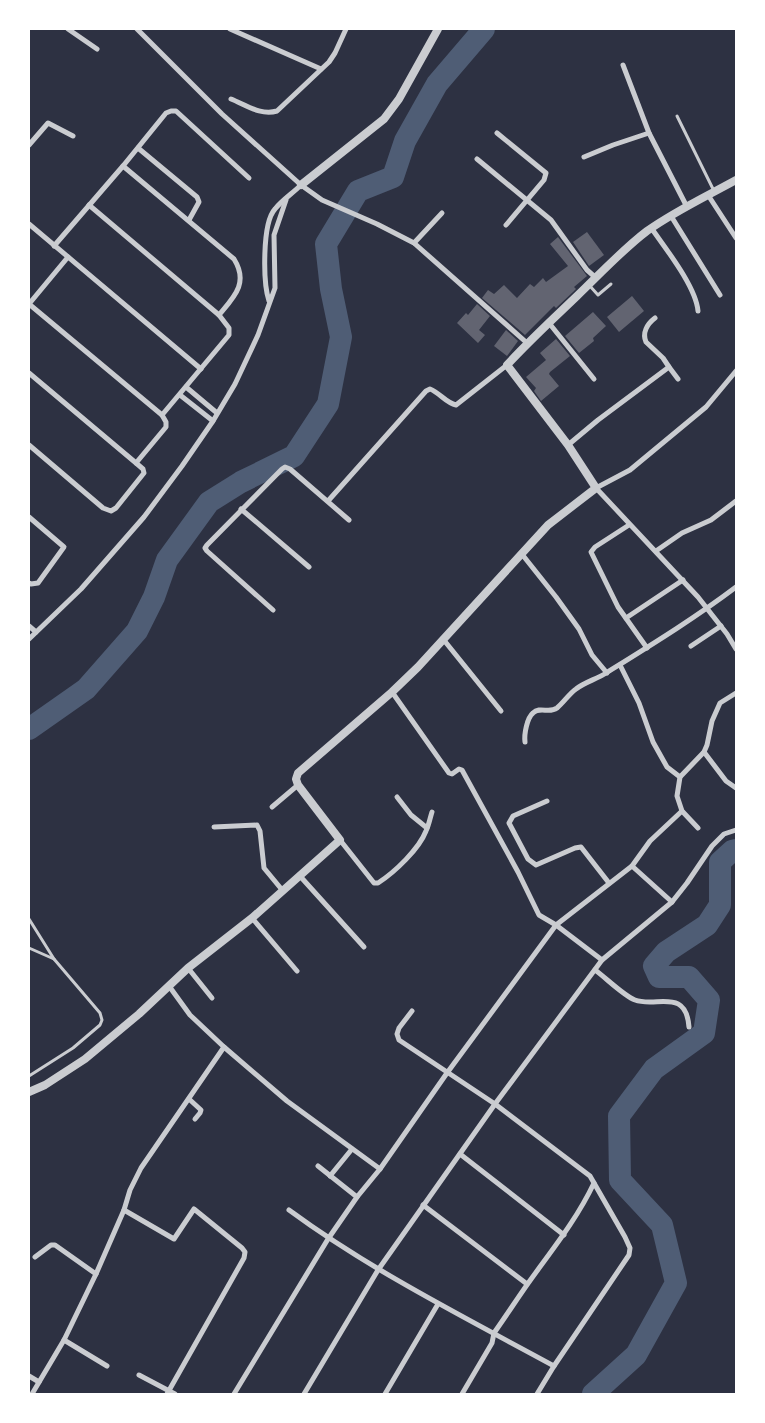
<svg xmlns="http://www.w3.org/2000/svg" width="765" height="1423" viewBox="0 0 765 1423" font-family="Poppins,sans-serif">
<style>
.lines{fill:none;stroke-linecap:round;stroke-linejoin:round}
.river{stroke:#4f5d75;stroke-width:22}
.building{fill:#626471}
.service{stroke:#caccd0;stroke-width:3}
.minor{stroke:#caccd0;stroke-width:5}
.tertiary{stroke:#caccd0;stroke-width:8}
</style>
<rect width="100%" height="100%" fill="#2d3142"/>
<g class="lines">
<!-- river -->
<g class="river">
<path d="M29,729L86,689L137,631L154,597L167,560L209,502L241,482L294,456L328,404L341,337L331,289L326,244L358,191L393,177L405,141L437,84L484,29"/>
<path d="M593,1394L636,1355L676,1283L662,1225L620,1180L619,1116L654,1069L704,1033L709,1000L689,977H659L654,966L666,952L707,925L720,905V862L732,851L736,850"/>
</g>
</g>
<!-- building -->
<g class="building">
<path d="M587,232L604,255L589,266L573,242Z"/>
<path d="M558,237L587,276L574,287L576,289L573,292L556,308L554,306L525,335L482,298L488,290L494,294L504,285L517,298L530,284L534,287L543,278L546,282L568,266L550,244Z"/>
<path d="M632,296L644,311L619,332L607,317Z"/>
<path d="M477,304L490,316L479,330L485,335L478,343L457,323L466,313L468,315Z"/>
<path d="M593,312L606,326L593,338L594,341L579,353L565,336Z"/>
<path d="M506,330L518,341L507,356L494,346Z"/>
<path d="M556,339L570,356L550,372L549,374L559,386L541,401L534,391L536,388L526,377L546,360L540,353Z"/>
</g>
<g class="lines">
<!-- service -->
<g class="service">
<path d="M677,116L714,191"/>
<path d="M589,285L598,295L611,284"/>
<path d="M29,919L54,959L100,1013L102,1020L100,1025L73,1048L29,1076"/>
<path d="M29,948L54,959"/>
</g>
<!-- minor -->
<g class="minor">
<path d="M68,29L97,49"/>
<path d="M137,29L222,114L301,185L322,200L377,224L414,243L527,343"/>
<path d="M230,29L321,69"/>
<path d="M623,65L649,133L687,207"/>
<path d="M231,99C246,105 261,116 277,111L329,62L335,53L346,29"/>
<path d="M497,133L546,173L544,180L506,225"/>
<path d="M29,145L48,123L73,136"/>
<path d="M138,148L197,197L199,202L189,220"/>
<path d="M584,157L613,145L649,133"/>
<path d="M477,159L551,220L587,270L595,277"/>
<path d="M123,166L234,259C249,283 234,297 219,315"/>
<path d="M708,195L736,238"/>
<path d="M89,205L219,315L229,328V335L162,415"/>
<path d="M671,216L720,295"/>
<path d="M29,224L201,369"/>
<path d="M652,229C666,249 696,287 698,311"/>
<path d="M414,243L442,213"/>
<path d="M54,246L123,166L166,113L171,111H176L249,178"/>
<path d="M269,301C263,283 262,223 275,209C282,200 293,193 301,185"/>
<path d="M29,304L162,415L166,422V427L136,463"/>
<path d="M29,304L68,257"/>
<path d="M549,323L594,379"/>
<path d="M669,367L678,379"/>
<path d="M736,371L706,407L630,470L596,488L698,597L727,634L736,649"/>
<path d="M29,373L136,463L143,469L144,473L116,508L111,511L103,508L29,445"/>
<path d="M186,387L217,413"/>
<path d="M180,395L213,421"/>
<path d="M568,445L598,420L669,367L663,358L646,342C642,333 647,324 655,318"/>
<path d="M328,501L426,391L430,389C440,393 446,403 456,405L507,365"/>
<path d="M241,509L309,567"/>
<path d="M29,517L64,547L38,583L31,584L29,583"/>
<path d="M629,525L595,547L591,552L618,607L647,648"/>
<path d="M656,551L682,533L711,520L736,501"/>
<path d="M521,553L556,597L579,629L592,655L607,673"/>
<path d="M273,610L207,551L205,548L207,545L282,469L285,467L290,469L349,520"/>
<path d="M626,618L683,580"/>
<path d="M29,626L36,632"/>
<path d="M29,639L81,589L144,517L182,466L213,421L235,384L258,335L275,288L274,235L286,200"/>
<path d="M443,639L501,711"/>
<path d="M691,646L721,626"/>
<path d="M620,665L639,703L653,742L667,767L680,777"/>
<path d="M392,692L449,773L452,774L459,769L462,770L518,872L539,915L556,925L602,960"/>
<path d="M525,742C524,734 527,718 533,713C540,706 549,714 557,708C564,702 569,694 576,689C585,682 597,679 606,673C651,645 695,618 736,587"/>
<path d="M704,752L726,781L736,788"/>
<path d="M397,797L411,815L427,828"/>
<path d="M547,801L513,816L509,823L528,859L536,865L575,848L581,847L609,883"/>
<path d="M272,807L298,785"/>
<path d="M214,827L257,825L260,831L264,868L283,891"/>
<path d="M698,828L682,811L677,796L680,777L704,752L707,745L712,721L720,703L736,693"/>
<path d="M340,840L374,883H378C395,872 419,849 426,831C429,825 430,818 432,812"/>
<path d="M632,866L650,841L682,811"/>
<path d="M299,875L364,947"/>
<path d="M252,918L297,971"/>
<path d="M188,968L212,998"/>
<path d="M595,970C605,977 624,996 635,1000C656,1008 686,987 689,1027"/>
<path d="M169,986L190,1015L224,1047L287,1101L380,1169"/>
<path d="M412,1011L399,1028L397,1034L399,1040L495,1104L590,1176L594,1183C577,1219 552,1250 529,1282C517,1299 506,1316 494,1333L492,1343L462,1394"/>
<path d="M189,1099L201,1110L200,1113L195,1119"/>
<path d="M460,1154L564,1235"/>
<path d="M330,1176L352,1149"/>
<path d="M357,1197L380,1169L447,1073L556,925L632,866L672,902"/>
<path d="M423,1205L527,1284"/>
<path d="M124,1210L174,1239L194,1209L242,1248L245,1252L244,1258L167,1394"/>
<path d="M289,1210C372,1271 464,1317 554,1366"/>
<path d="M35,1257L51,1245H55L96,1274"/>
<path d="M64,1340L107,1366"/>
<path d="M139,1375L175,1394"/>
<path d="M29,1376L39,1382"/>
<path d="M32,1394L64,1340L96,1274L124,1210L130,1190L141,1168L224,1047"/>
<path d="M234,1394L328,1239L357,1197L318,1166"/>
<path d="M304,1394L378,1270L495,1104L602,960L672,902L687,883L712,846L724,834L736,830"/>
<path d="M385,1394L438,1304"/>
<path d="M537,1394L554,1366L629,1255L630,1248L625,1237L594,1183"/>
</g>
<!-- tertiary -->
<g class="tertiary">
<path d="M301,185L384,119L399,99L438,29"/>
<path d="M29,1092L45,1085L85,1059L139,1014L188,968L252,918L340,840L298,785L296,779L298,773L392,692L418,667L548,525L596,488L568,445L507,365C529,341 553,319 577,296C600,274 622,250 647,231C675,211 707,196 736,180"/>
</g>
</g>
<!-- border -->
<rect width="765" height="1423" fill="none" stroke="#ffffff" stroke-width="60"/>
</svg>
